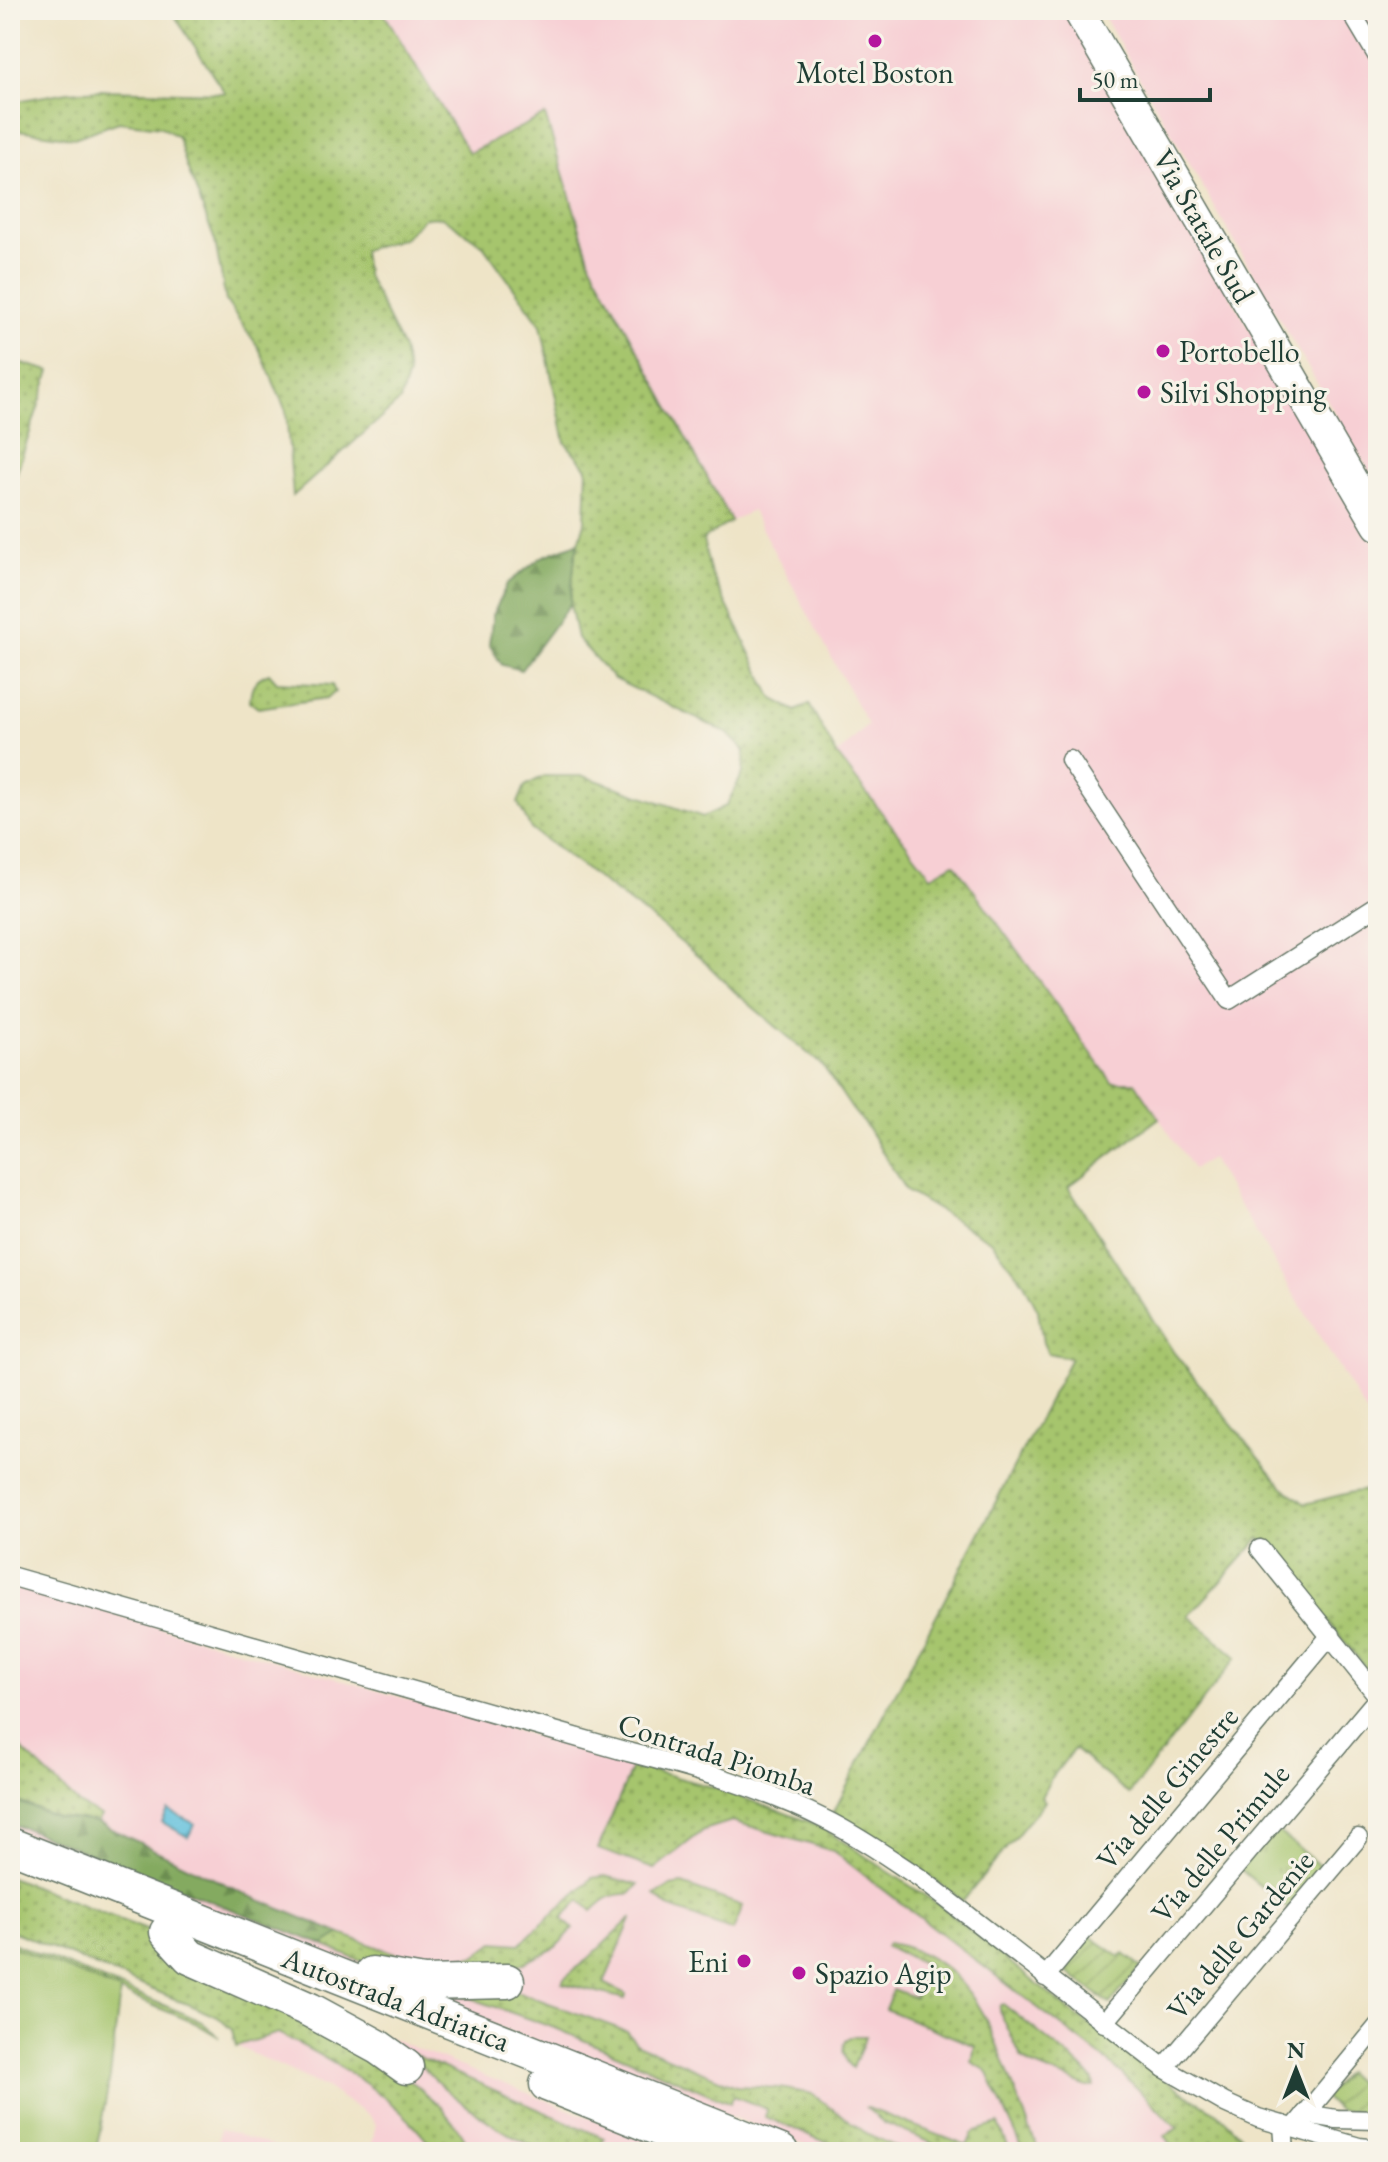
<svg xmlns="http://www.w3.org/2000/svg" width="1388" height="2162" viewBox="0 0 1388 2162" font-family="'EB Garamond',serif">
<style>
.built{fill:#f7cfd4}
.grass{fill:url(#grass-dots);stroke:#628150;stroke-width:2}
.forest{fill:url(#forest-firs);stroke:#52744a;stroke-width:2}
.park{fill:url(#park-tufts);stroke:#628150;stroke-width:2}
.garden{fill:url(#garden-furrows);stroke:#628150;stroke-width:2}
.pitch{fill:#a6c56d;stroke:#628150;stroke-width:2}
.water{fill:url(#water-waves);stroke:#3f7e88;stroke-width:2}
.lines{fill:none;stroke-linecap:round;stroke-linejoin:round}
.minor-casing{stroke:#677767;stroke-width:21}
.primary-casing{stroke:#677767;stroke-width:33}
.motorway-casing{stroke:#677767;stroke-width:37}
.minor{stroke:#fff;stroke-width:18}
.primary{stroke:#fff;stroke-width:30}
.motorway{stroke:#fff;stroke-width:34}
.poi-dot{fill:#b5179e;stroke:#f7f3e8;stroke-width:3}
.labels{text-anchor:middle;dominant-baseline:central;stroke-width:6;stroke-linejoin:round;paint-order:stroke}
.poi-label{font-size:30px;fill:#1f3d34;stroke:#f7f3e8;text-anchor:start}
.street-label{font-size:30px;fill:#1f3d34;stroke:#f7f3e8}
</style>
<defs>
<pattern id="grass-dots" width="8" height="8" patternUnits="userSpaceOnUse" patternTransform="scale(2)"><rect width="8" height="8" fill="#a6c56d"/><path d="M2 2h.1M6 6h.1" fill="none" stroke="#87a15a" stroke-width="1.8" stroke-linecap="round"/></pattern>
<pattern id="forest-firs" width="22" height="20" patternUnits="userSpaceOnUse" patternTransform="scale(2)"><rect width="22" height="20" fill="#84aa60"/><path d="M5 1l3.5 6h-7zM16 11l3.5 6h-7z" fill="#6b8c50"/></pattern>
<pattern id="park-tufts" width="24" height="20" patternUnits="userSpaceOnUse" patternTransform="scale(2)"><rect width="24" height="20" fill="#a6c56d"/><path d="M3 7l-1-3M5 7V3M7 7l1-3M15 17l-1-3M17 17v-4M19 17l1-3" fill="none" stroke="#87a15a"/></pattern>
<pattern id="garden-furrows" width="10" height="10" patternUnits="userSpaceOnUse" patternTransform="scale(2)"><rect width="10" height="10" fill="#a6c56d"/><path d="M-1 1l2-2M0 10L10 0M9 11l2-2" fill="none" stroke="#87a15a"/></pattern>
<pattern id="water-waves" width="16" height="10" patternUnits="userSpaceOnUse" patternTransform="scale(2)"><rect width="16" height="10" fill="#5fc0dd"/><path d="M0 5q4-4 8 0t8 0" fill="none" stroke="#4e9db4"/></pattern>
</defs>
<rect width="100%" height="100%" fill="#f7f3e8"/>
<filter id="ink" filterUnits="userSpaceOnUse"><feTurbulence type="fractalNoise" baseFrequency=".0125" numOctaves="2"/><feDisplacementMap in="SourceGraphic" scale="16" xChannelSelector="R" yChannelSelector="G"/><feConvolveMatrix kernelMatrix="1 2 1 2 8 2 1 2 1" color-interpolation-filters="sRGB"/></filter>
<filter id="wash" filterUnits="userSpaceOnUse"><feTurbulence type="fractalNoise" baseFrequency=".006" numOctaves="4" result="noise"/><feDisplacementMap in="SourceGraphic" scale="32" xChannelSelector="R" yChannelSelector="G"/><feGaussianBlur stdDeviation="1.8" result="paint"/><feColorMatrix in="noise" values="0 0 0 0 0 0 0 0 0 0 0 0 0 0 0 0 0 1.4 0 .05"/><feComposite in="paint" operator="in"/></filter>
<g filter="url(#wash)">
<rect width="100%" height="100%" fill="#eee4c7"/>
<!-- built -->
<g class="built">
<path d="M382,10H1066L1378,551V1432L1211,1159L1193,1169L1135,1082H1112L955,863L932,876L837,755L868,725L752,511L731,521L591,264L546,115L469,154Z"/>
<path d="M1100,10H1378V487L1279,318Z"/>
<path d="M10,1584L703,1785L732,1821L834,1851L1114,2066L1153,2101L1201,2152H823L402,1990L10,1828Z"/>
<path d="M331,2014L415,2048L675,2152H370L376,2124L370,2117L325,2087L236,2046Z"/>
<path d="M220,2129L292,2152H216Z"/>
</g>
<!-- grass -->
<g class="grass">
<path d="M171,10H382L469,153L545,115L591,264L731,521L703,539L710,571L773,699L796,711L809,704L837,755L931,876L954,863L1112,1082H1135L1159,1118L1068,1187L1174,1353L1282,1486L1305,1504L1353,1492L1378,1489V1683L1260,1538L1189,1616L1237,1657L1129,1794L1074,1749L1050,1780L1041,1797L1045,1801L963,1901L877,1838L833,1813L1071,1358L1048,1353L1043,1343L1038,1310L1024,1283L992,1242L906,1191L868,1128L852,1109L823,1066L735,992L707,964L659,924L531,829L518,803L525,786L544,776H584L703,817L726,806L743,773L745,751L727,733L614,679L577,638L570,604L575,556L585,522L587,468L565,442L541,325L482,244L442,217L424,218L404,238L363,250L366,274L403,349L408,374L400,401L293,496L286,411L259,348L226,301L215,241L186,164L178,137L161,127L119,122L74,138L10,129V102L68,92L101,90L225,93Z"/>
<path d="M10,360L50,371L10,493Z"/>
<path d="M269,673L277,682L332,685L335,692L327,698L258,708L250,702C250,687 255,678 269,673Z"/>
<path d="M10,1738L80,1805L101,1816L97,1822L57,1817L10,1799Z"/>
<path d="M633,1765L718,1789L818,1825L942,1907L1070,2011L1196,2101L1218,2113L1257,2152H1176L1165,2135L1178,2128L1114,2066L833,1851L732,1821L704,1830L654,1869L598,1849Z"/>
<path d="M605,1876L638,1885L630,1894C612,1893 604,1899 592,1911L580,1900L562,1918L573,1929L555,1948L516,1967L393,1971L355,1959L323,1945L341,1934L400,1955L447,1958L475,1956L494,1942L520,1944L592,1878Z"/>
<path d="M10,1877L172,1940L402,2074L439,2105L461,2132L472,2152H436C397,2096 337,2063 278,2033L236,2046L232,2030L218,2017L10,1930Z"/>
<path d="M682,1884L743,1906L733,1931L668,1907L655,1895L670,1886Z"/>
<path d="M632,1917L604,1983L626,1994L625,1999L562,1983L564,1978L589,1958Z"/>
<path d="M10,1942L185,2014L202,2022L219,2037L195,2023L10,1946Z"/>
<path d="M888,1943C977,1958 994,2040 1023,2112C1029,2125 1033,2140 1040,2152H1024L987,2071L972,2062L975,2046L885,2009L893,1990L914,1998L928,1965L886,1947Z"/>
<path d="M499,1985L626,2031L637,2044L736,2086L780,2088L812,2094L866,2133L907,2152H850L765,2117L767,2109L734,2096L730,2103L560,2030L442,1988Z"/>
<path d="M1003,2004L1083,2068L1093,2080L1094,2087H1087L1030,2064L1021,2057L999,2010L1000,2005Z"/>
<path d="M854,2036H866L853,2068C845,2061 840,2051 846,2041Z"/>
<path d="M412,2054L604,2138L598,2152C582,2152 563,2155 548,2151C511,2142 433,2086 412,2054Z"/>
<path d="M865,2107L967,2146L973,2132L999,2124L1010,2152H953L884,2123Z"/>
</g>
<!-- forest -->
<g class="forest">
<path d="M579,542L575,556L570,604L521,670L502,665L489,644L493,615L507,584L542,557Z"/>
<path d="M10,1799L57,1817L97,1822L245,1894L341,1934L323,1945L24,1828L10,1825Z"/>
</g>
<!-- park -->
<path class="park" d="M1274,1828L1322,1868L1288,1909L1240,1869Z"/>
<!-- garden -->
<g class="garden">
<path d="M1087,1934L1120,1957L1124,1954L1141,1967L1110,2004L1059,1966Z"/>
<path d="M1346,2072L1378,2102V2112L1338,2111L1324,2097Z"/>
</g>
<!-- pitch -->
<path class="pitch" d="M10,1946L120,1991L110,2077L97,2145L91,2152H10Z"/>
<!-- water -->
<path class="water" d="M168,1810L195,1824L188,1837L162,1822Z"/>
</g>
<g filter="url(#ink)">
<g class="lines">
<!-- minor casing -->
<g class="minor-casing">
<g id="minor">
<path d="M1350,10L1378,57"/>
<path d="M1070,760L1229,1000L1378,905"/>
<path d="M1260,1549L1378,1696"/>
<path d="M10,1576L628,1752C695,1769 763,1788 826,1820C859,1836 889,1858 920,1878L1164,2068L1225,2103L1258,2118L1359,2147L1378,2149"/>
<path d="M1045,1977L1331,1635"/>
<path d="M1104,2023L1378,1698"/>
<path d="M1164,2068L1358,1838"/>
<path d="M1305,2114L1336,2119L1378,2120"/>
<path d="M1283,2125L1285,2152"/>
<path d="M1294,2128L1378,2026"/>
</g>
</g>
<!-- primary casing -->
<g class="primary-casing">
<path id="primary" d="M1078,10L1378,525"/>
</g>
<!-- motorway casing -->
<g class="motorway-casing">
<g id="motorway">
<path d="M10,1845L781,2152"/>
<path d="M167,1932L190,1957L310,2010L378,2047L406,2067"/>
<path d="M372,1974L424,1983L507,1981"/>
<path d="M547,2084L717,2152"/>
</g>
</g>
<!-- minor -->
<use href="#minor" class="minor"/>
<!-- primary -->
<use href="#primary" class="primary"/>
<!-- motorway -->
<use href="#motorway" class="motorway"/>
</g>
</g>
<!-- markers -->
<g class="poi-dot">
<circle cx="875" cy="41" r="8"/>
<circle cx="1163" cy="351" r="8"/>
<circle cx="1144" cy="392" r="8"/>
<circle cx="744" cy="1961" r="8"/>
<circle cx="799" cy="1973" r="8"/>
</g>
<g class="labels">
<!-- poi labels -->
<g class="poi-label">
<text x="875" y="72" text-anchor="middle">Motel Boston</text>
<text x="1179" y="351">Portobello</text>
<text x="1160" y="392">Silvi Shopping</text>
<text x="728" y="1961" text-anchor="end">Eni</text>
<text x="815" y="1973">Spazio Agip</text>
</g>
<!-- street labels -->
<g class="street-label">
<text transform="translate(1204 226) rotate(60)">Via Statale Sud</text>
<text transform="translate(717 1754) rotate(18)">Contrada Piomba</text>
<text transform="translate(1167 1788) rotate(-50)">Via delle Ginestre</text>
<text transform="translate(1220 1843) rotate(-50)">Via delle Primule</text>
<text transform="translate(1240 1935) rotate(-50)">Via delle Gardenie</text>
<text transform="translate(396 1999) rotate(21)">Autostrada Adriatica</text>
</g>
</g>
<!-- margin -->
<rect width="1388" height="2162" fill="none" stroke="#f7f3e8" stroke-width="40"/>
<!-- north arrow -->
<g transform="translate(1296 2070)" stroke="#f7f3e8" stroke-width="6" paint-order="stroke">
<path d="M0-6L14 30L0 20L-14 30Z" fill="#1f3d34"/>
<text y="-12" font-size="22" font-weight="bold" text-anchor="middle" fill="#1f3d34">N</text>
</g>
<!-- scale -->
<path d="M1080 88v12h130v-12" fill="none" stroke="#1f3d34" stroke-width="4"/>
<text x="1092" y="88" font-size="24" fill="#1f3d34" stroke="#f7f3e8" stroke-width="6" paint-order="stroke">50 m</text>
</svg>
